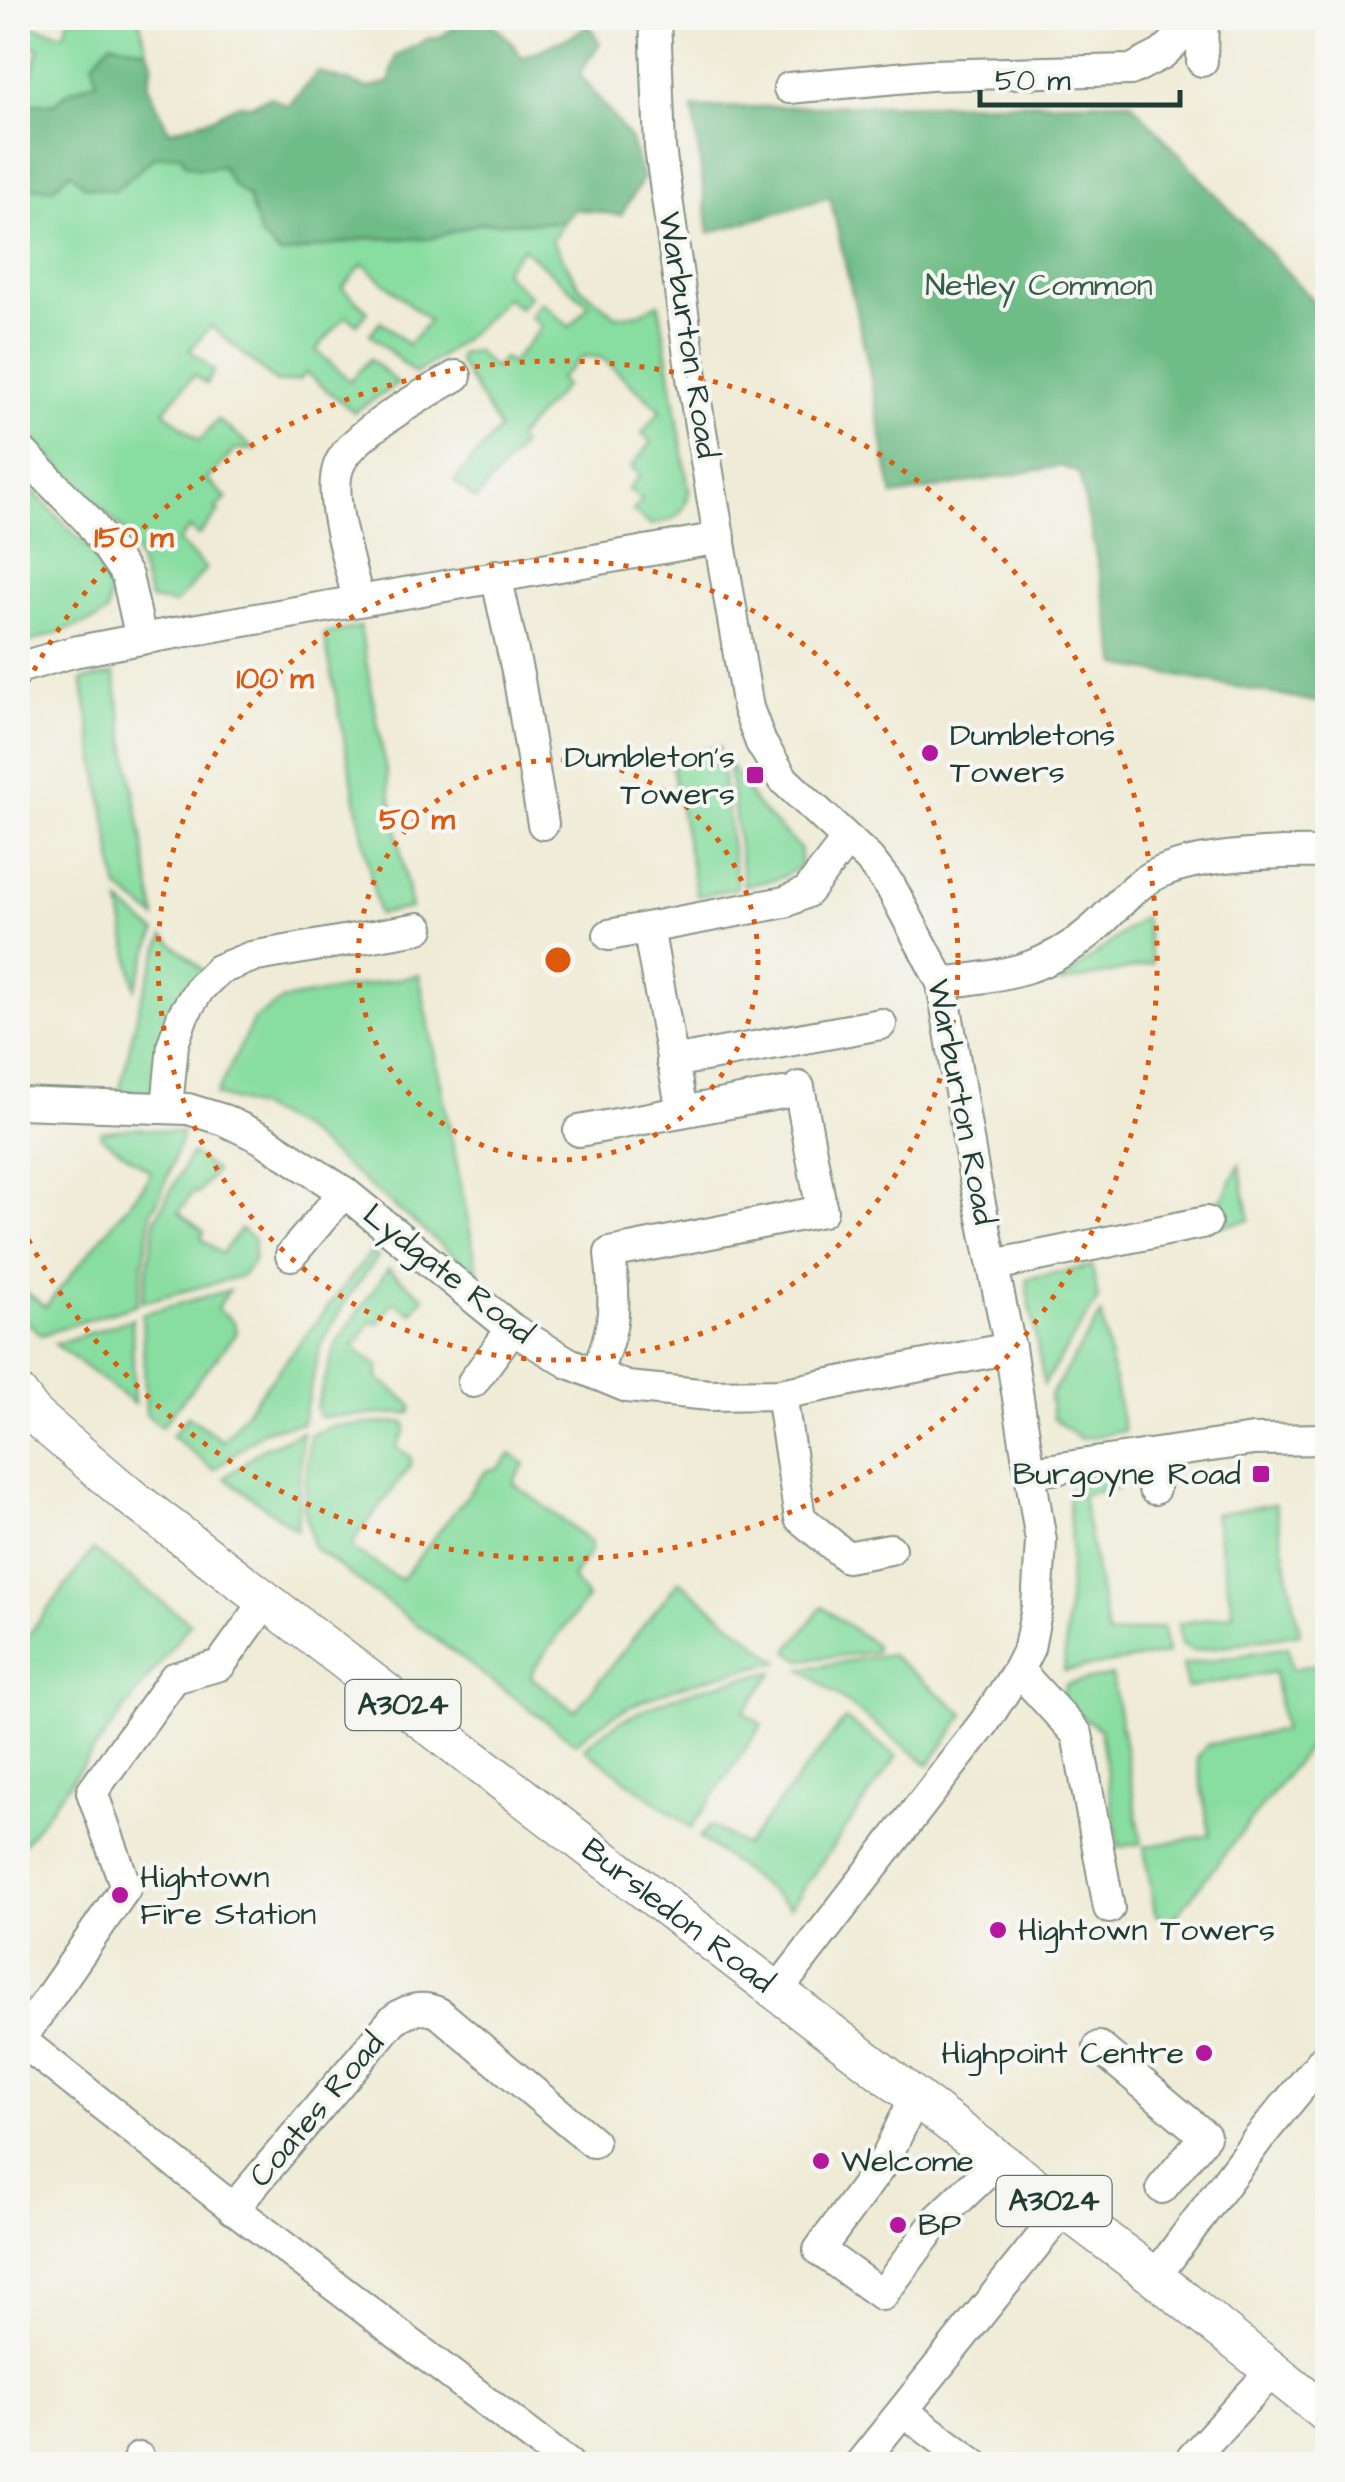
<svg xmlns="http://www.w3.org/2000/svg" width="1345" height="2482" viewBox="0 0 1345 2482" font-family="'Architects Daughter',sans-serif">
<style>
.green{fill:#88dda0;stroke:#548d6a;stroke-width:2.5}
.forest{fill:#6ebc86;stroke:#467c5d;stroke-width:2.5}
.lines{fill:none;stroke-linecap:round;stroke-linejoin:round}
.minor-casing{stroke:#879485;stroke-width:34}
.major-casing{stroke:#879485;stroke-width:41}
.minor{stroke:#fff;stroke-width:30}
.major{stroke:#fff;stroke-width:38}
.ring{fill:none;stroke:#de580e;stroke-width:5;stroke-dasharray:5 10}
.poi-dot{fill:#b5179e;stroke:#f6f6f2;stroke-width:4}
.labels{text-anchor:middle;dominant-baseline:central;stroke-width:8;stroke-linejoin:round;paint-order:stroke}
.shield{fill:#f6f6f2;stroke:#60746d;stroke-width:2.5}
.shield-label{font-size:30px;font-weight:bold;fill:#1f3d34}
.park-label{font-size:32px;fill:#345d4a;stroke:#f6f6f2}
.street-label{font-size:32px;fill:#1f3d34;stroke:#f6f6f2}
.poi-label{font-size:32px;fill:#1f3d34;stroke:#f6f6f2;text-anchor:start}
.centre{fill:#de580e;stroke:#f6f6f2;stroke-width:5}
.ring-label{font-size:30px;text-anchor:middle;font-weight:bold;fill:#de580e;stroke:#f6f6f2;stroke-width:8;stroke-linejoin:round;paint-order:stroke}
</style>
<rect width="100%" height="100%" fill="#f6f6f2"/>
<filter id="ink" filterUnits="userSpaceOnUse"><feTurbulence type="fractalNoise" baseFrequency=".01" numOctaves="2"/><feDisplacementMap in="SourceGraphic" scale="20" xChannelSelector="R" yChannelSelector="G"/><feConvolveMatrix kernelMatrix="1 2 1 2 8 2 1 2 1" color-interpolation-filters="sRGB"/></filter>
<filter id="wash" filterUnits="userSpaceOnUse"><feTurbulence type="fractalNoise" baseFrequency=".0048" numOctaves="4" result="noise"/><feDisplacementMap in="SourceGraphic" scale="40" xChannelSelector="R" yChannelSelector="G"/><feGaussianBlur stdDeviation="2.25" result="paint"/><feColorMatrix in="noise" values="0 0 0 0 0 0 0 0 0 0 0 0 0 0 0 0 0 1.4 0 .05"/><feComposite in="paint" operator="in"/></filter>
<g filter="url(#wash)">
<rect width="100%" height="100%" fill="#efebd6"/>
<!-- green -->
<g class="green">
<path d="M69,18H139L147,50L111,42L98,80L70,91L53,104L34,103L18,110V91L27,93L39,48L24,43L28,25L64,34Z"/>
<path d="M180,154L186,164L199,169L222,166L232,184L248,197L260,235L280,255L368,238L429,239L480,223L564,222L552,240L580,287L616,316L639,313L659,303L689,491C685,516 674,521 650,525L633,511L642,500L628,489L640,475L631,467L652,442L642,433L661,410L602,358L584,356L559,379L565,386L516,439L522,445L476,500L454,481L499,429L458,361L460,353L476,351L494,368L503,358L510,364L542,327L530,316L541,302L570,327L589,305L523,248L503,271L530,296L519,308L506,297C477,330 451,350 415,374L370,334L381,321L408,345L429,321L363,264L342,288L368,311L357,324L346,316L316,350L350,381L370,359L398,384L354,412L306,373L299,380L277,383L211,326L190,350L214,371L206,384L194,375L164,411L199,441L218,420L255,449L235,450L207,480L227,498L216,509L219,512L198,536L190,528L178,541L206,569L175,604L150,600L136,552L121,528L18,424V180L30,188L70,172L115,191L154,157Z"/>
<path d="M18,475L95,556L110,588L107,613L95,620L18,646V601L27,591C17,569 12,563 28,542L18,526Z"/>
<path d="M360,627L411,908L378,914L324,634Z"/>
<path d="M114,674L156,918L118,888L82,680Z"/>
<path d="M719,747L737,888L697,896L670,757Z"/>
<path d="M728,762L756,804L801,850L800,867L778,879L744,886Z"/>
<path d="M120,903L156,932L135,988Z"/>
<path d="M1144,916L1152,964L1058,984Z"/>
<path d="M164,936L204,971L159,1091L119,1093L140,1002Z"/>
<path d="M419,975L479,1276L299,1128L259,1108L216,1095L254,1019L283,1000Z"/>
<path d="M135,1128L183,1133L161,1195L152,1210L137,1304L41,1335L18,1313V1285L45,1307L144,1185L151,1172L100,1136L101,1132Z"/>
<path d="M191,1153L215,1171L197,1194L193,1192L179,1212L204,1232L201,1238L221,1254L241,1229L254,1239V1260L242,1276L142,1302L156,1218Z"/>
<path d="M1239,1164L1250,1220L1211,1228L1207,1210L1224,1196Z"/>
<path d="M371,1252L378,1257L348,1297L321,1345L302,1423L264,1430L214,1470L172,1436L188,1416L223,1441Z"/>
<path d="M1092,1266L1098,1299L1044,1384L1027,1289L1028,1278Z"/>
<path d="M388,1269L424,1297L412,1313L394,1302L378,1324L371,1321L355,1346L357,1351L378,1366V1378L410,1403L412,1408L410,1413L320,1417L316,1408L336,1344Z"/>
<path d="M229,1290L217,1309L234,1322L236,1333L161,1427L146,1414L142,1314Z"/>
<path d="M1101,1314L1124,1431L1080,1439L1053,1418L1050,1396Z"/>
<path d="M132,1319L134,1404L55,1344Z"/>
<path d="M405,1422L406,1430L396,1447L411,1457V1465L353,1542L352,1549L401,1580L486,1471L500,1467L511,1454L525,1464L513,1483L590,1541L591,1550L572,1578L587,1598L534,1668L531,1677L575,1711L679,1581L780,1662C708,1676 631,1694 575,1743L313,1547L304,1506L310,1435L333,1426Z"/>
<path d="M302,1432L297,1530L225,1478L261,1449Z"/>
<path d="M1112,1476L1118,1480L1119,1487L1082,1495L1108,1636L1163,1627L1167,1654L1064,1671L1071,1547L1068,1493L1081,1483Z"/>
<path d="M1275,1504L1300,1633L1194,1651L1181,1644L1178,1624L1233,1614L1214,1514Z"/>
<path d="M93,1550L190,1623L18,1851V1649Z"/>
<path d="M822,1607L875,1645V1652L801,1660L788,1651Z"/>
<path d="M1288,1647L1292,1669L1327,1662V1723L1169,1925L1155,1913L1144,1847L1210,1835L1197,1758L1207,1745L1283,1730L1274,1672L1187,1688L1183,1665Z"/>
<path d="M889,1654L965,1714L929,1765L802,1669Z"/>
<path d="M774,1672L744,1712L762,1725L691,1828L584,1748C635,1702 707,1684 774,1672Z"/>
<path d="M1112,1676L1142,1843L1119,1847L1100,1730L1062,1701L1065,1684Z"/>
<path d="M845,1719L897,1756L790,1907L700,1838L710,1825L745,1846Z"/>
</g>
<!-- forest -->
<g class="forest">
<path d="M487,20L510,40L522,58L572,36L589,24L600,44L579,73L631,140L643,179L621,215L574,209L564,222L480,223L429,239L368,238L280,255L260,235L248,197L232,184L222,166L200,169L186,164L180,154L154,157L115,191L85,186L70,172L53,188H30L18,180V110L34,103L53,104L70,91L97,81L93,62L111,42L147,50L153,63L148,85L169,131L212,118L236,105H251L270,97L288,106L318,72L369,88L389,83L396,56L428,39L442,36L463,21Z"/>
<path d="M1130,101L1327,316V704L1118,665L1079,473L1061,466L893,496L868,363L830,197L709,233L693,108Z"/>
</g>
</g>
<g filter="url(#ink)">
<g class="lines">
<!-- minor casing -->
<g class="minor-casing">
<g id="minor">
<path d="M655,18L660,148L693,384L748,708L761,743L784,780L869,859L891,887L942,983L974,1175L1010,1348L1041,1541L1037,1607L1029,1648L1018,1670L984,1723L778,1990"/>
<path d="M1202,61L1203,18"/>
<path d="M789,88L929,75L1131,70L1162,54L1201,18"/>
<path d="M18,448L89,521L127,576L141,639"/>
<path d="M496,575L519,680L543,824"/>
<path d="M358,600C351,567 325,493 340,463C355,432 426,393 456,376"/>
<path d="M18,668L73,652L141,639L720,538"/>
<path d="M648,928L682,1111"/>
<path d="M609,935L785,902L807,892L847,840"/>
<path d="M942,983C1001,975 1043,972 1091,931C1115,911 1131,885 1161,872C1202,854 1282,852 1328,853"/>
<path d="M672,1062L881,1024"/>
<path d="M18,1103L188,1109L224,1120L261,1138L344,1192L512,1329L569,1363L627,1387L710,1395L781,1394L1010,1348"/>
<path d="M167,1108L173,1044L183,1015L200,988L218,970L251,957L419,928"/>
<path d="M579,1131L783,1093"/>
<path d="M291,1255L344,1192"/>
<path d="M994,1265L1206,1222"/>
<path d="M596,1374C616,1325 616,1306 610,1253L822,1211L799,1087"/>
<path d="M473,1382L512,1329"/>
<path d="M781,1394L800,1518L847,1557L890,1549"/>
<path d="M1147,1455L1154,1489"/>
<path d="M1032,1472L1253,1440L1328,1439"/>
<path d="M1018,1670L1077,1734L1109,1908"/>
<path d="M18,2038L220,2198L568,2464"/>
<path d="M20,2040L126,1887L92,1792L174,1678L220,1665L266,1601"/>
<path d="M1099,2047L1205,2136L1162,2188"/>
<path d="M915,2097L885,2160L819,2250L882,2295L939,2218L1001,2159"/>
<path d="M233,2209L392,2021C406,2009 422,2005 439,2013L593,2142"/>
<path d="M1155,2277L1258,2139L1328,2054"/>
<path d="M903,2411L974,2464"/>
<path d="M1192,2458L1272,2371"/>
<path d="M136,2464L139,2458"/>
<path d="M860,2464L1064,2209"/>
</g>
</g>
<!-- major casing -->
<g class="major-casing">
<g id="major">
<path id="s1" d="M18,1394L33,1414L128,1495L915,2097L1155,2277L1328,2415"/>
</g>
</g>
<!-- minor -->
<use href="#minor" class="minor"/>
<!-- major -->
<use href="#major" class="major"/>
</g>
</g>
<!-- distance rings -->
<g class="ring">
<circle cx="558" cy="960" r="200"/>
<circle cx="558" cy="960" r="400"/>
<path d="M20 697A599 599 0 1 1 20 1223"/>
</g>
<!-- markers -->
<g class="poi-dot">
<circle cx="930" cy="753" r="10"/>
<rect x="745" y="765" width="20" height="20" rx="5"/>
<rect x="1251" y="1464" width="20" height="20" rx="5"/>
<circle cx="120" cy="1895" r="10"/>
<circle cx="998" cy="1930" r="10"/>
<circle cx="1204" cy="2053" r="10"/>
<circle cx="821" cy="2161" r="10"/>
<circle cx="898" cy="2225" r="10"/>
</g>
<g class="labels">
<!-- shield labels -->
<g class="shield">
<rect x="345.5" y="1680" width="115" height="50" rx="8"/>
<rect x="996.5" y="2176" width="115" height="50" rx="8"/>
</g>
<g class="shield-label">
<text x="403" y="1705">A3024</text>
<text x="1054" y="2201">A3024</text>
</g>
<!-- park labels -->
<g class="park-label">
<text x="1039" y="285">Netley Common</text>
</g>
<!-- street labels -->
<g class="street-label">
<text transform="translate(688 335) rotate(81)">Warburton Road</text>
<text transform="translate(961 1102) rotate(79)">Warburton Road</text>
<text transform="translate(448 1274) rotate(38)">Lydgate Road</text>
<text stroke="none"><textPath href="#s1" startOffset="842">Bursledon Road</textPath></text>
<text transform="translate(317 2110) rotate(-50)">Coates Road</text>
</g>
<!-- poi labels -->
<g class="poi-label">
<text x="950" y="735">Dumbletons<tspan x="950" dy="37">Towers</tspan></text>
<text x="735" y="757" text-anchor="end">Dumbleton's<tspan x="735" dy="37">Towers</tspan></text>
<text x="1241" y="1474" text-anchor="end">Burgoyne Road</text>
<text x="140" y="1877">Hightown<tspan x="140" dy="37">Fire Station</tspan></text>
<text x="1018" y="1930">Hightown Towers</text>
<text x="1184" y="2053" text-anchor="end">Highpoint Centre</text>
<text x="841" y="2161">Welcome</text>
<text x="918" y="2225">BP</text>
</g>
</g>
<circle cx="558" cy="960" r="15" class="centre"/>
<g class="ring-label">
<text x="134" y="547">150 m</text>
<text x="275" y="688">100 m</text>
<text x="417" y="829">50 m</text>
</g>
<!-- margin -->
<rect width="1345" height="2482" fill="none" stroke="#f6f6f2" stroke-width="60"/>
<!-- scale -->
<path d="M980 90v15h200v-15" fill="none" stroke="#1f3d34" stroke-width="5"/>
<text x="995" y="90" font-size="30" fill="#1f3d34" stroke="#f6f6f2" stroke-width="8" paint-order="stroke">50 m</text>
</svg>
